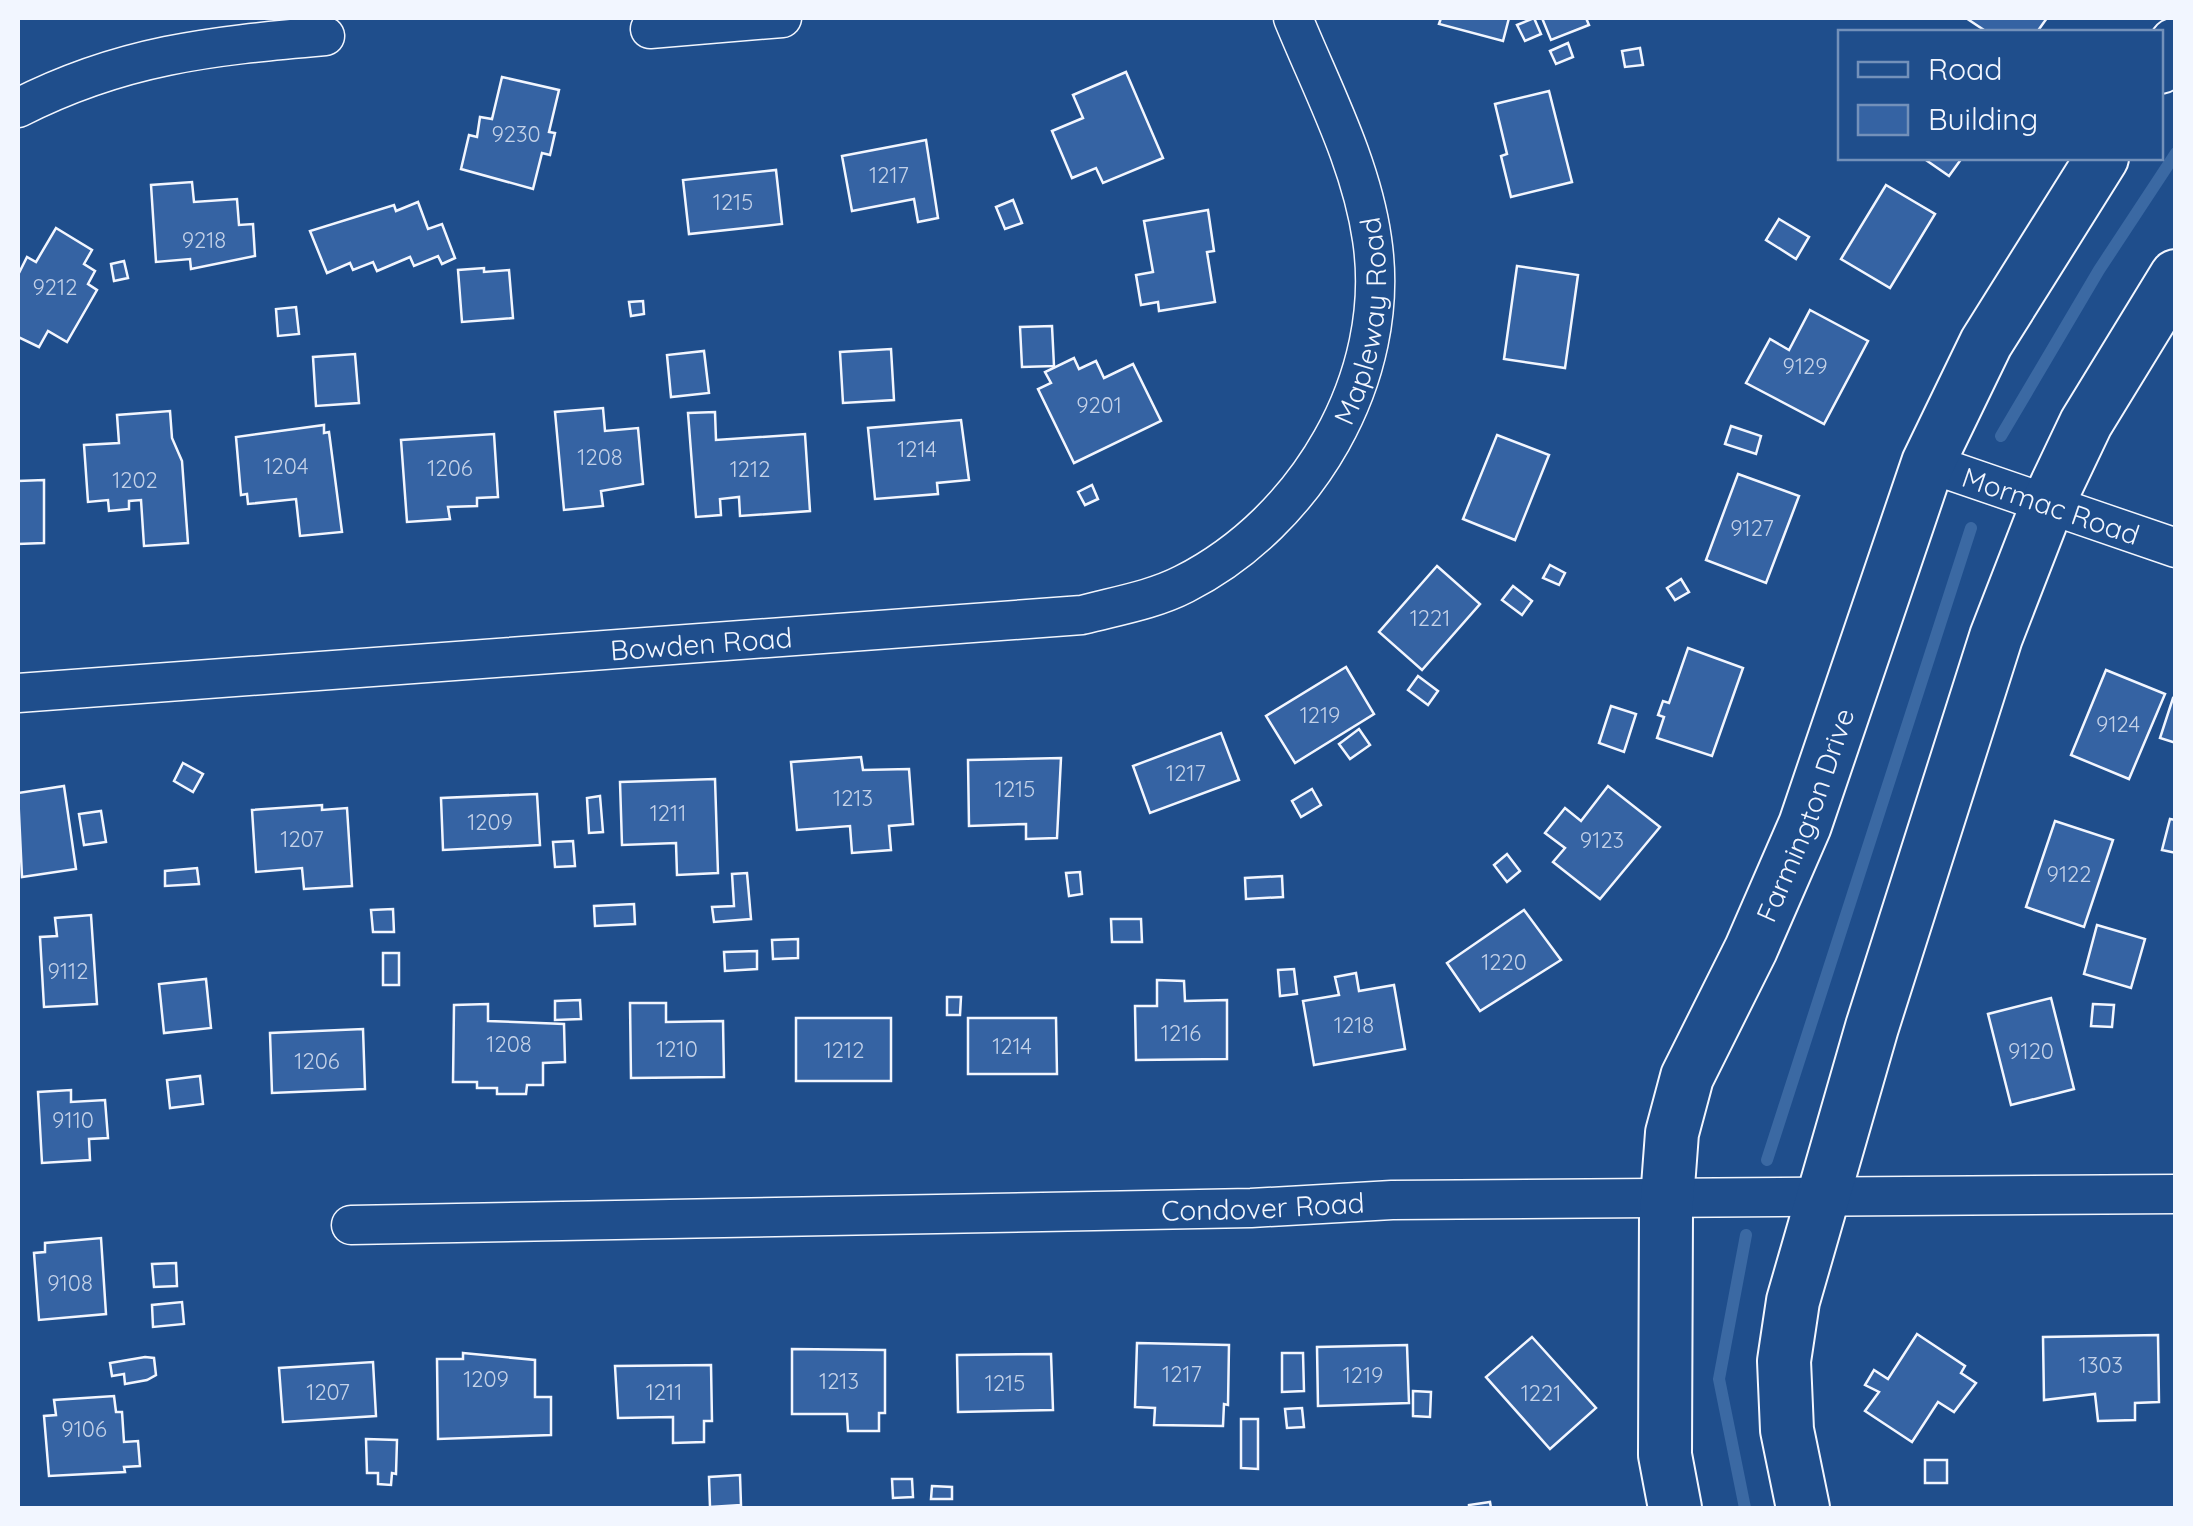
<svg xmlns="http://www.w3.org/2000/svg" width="2193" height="1526" viewBox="0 0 2193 1526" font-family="Quicksand,sans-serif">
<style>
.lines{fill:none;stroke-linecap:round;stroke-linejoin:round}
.stream{stroke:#3b69a3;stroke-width:12}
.building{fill:#3563a3;stroke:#f2f6ff;stroke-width:2.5}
.street-casing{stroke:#f2f6ff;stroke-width:41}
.secondary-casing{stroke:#f2f6ff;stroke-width:56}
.street{stroke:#1f4e8c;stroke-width:38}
.secondary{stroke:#1f4e8c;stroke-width:52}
.labels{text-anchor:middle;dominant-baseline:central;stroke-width:8;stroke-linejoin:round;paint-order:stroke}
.number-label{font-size:22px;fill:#c3d1e8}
.street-label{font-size:28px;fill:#f2f6ff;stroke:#1f4e8c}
</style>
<rect width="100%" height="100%" fill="#1f4e8c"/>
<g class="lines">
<!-- stream -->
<g class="stream">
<path d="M2001,436L2099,270L2176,153"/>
<path d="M1767,1160L1971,528"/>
<path d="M1745,1508L1719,1379L1746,1235"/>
</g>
</g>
<!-- building -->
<g class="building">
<path d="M1441,18H1509L1503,41L1439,24Z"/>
<path d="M1534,18L1541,34L1525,41L1517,25Z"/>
<path d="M1542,18H1586L1589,25L1551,40Z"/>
<path d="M1966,18H2047L2037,32H1987Z"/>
<path d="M1568,43L1573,57L1556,64L1550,51Z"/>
<path d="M1640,48L1643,65L1625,67L1622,51Z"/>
<path d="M1126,72L1163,158L1103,183L1096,168L1072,178L1052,131L1083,118L1073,95Z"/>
<path d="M502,77L559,90L549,132L555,133L550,155L542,153L533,189L461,169L469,135L477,137L480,117L492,119Z"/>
<path d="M1549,91L1572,182L1511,197L1501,156L1507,154L1495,104Z"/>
<path d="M926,140L938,218L918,222L914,199L852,211L842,156Z"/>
<path d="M1923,158H1962L1949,176Z"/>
<path d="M776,170L782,224L689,234L683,180Z"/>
<path d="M192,182L194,202L237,199L239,225L253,224L255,256L191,269L190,259L156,262L151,185Z"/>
<path d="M1886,185L1935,214L1890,288L1841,259Z"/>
<path d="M1013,200L1022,223L1005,229L996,207Z"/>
<path d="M418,202L428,229L442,224L455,258L442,264L438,256L414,266L410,257L377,271L373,262L353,270L350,263L327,273L310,231L394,205L396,211Z"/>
<path d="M1208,210L1214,251L1207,252L1215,302L1159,311L1158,302L1141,305L1136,275L1153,272L1144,221Z"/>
<path d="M1779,219L1809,237L1796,259L1766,240Z"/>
<path d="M56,228L92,250L84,264L95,271L88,284L97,290L67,342L48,331L39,347L18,337V275L27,257L36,262Z"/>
<path d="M124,261L128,278L114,281L111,264Z"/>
<path d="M1517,266L1578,275L1565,368L1504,359Z"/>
<path d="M484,268V272L509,270L513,318L462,322L458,270Z"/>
<path d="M643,301L644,314L631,316L629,302Z"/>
<path d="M296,307L299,334L278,336L276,309Z"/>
<path d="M1810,310L1868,341L1824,424L1746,383L1770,339L1789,350Z"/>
<path d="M1052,326L1054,366L1022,367L1020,327Z"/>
<path d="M891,349L894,400L843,403L840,352Z"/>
<path d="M704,351L709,393L671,397L667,355Z"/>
<path d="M355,354L359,403L316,406L313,357Z"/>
<path d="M1074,358L1079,369L1096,361L1104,378L1133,364L1161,421L1074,463L1038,389L1051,383L1045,372Z"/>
<path d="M603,408L605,431L638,428L643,484L601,491L603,506L564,510L555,412Z"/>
<path d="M170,411L172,438L182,461L188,543L144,546L141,500L129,501V509L109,511L108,500L88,502L84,445L119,443L117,415Z"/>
<path d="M715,412L716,440L805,434L810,511L740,516L739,497L720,499L721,515L696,517L688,413Z"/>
<path d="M961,420L969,480L937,483L938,494L875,499L868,428Z"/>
<path d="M324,425V433L329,432L342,532L300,536L296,499L248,504L247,494L241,495L236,437Z"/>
<path d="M1731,426L1761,436L1756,454L1725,444Z"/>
<path d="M494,434L498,497L477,498V506L448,507L450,519L407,522L401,440Z"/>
<path d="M1497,435L1549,455L1515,540L1463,519Z"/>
<path d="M1738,474L1799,496L1766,583L1706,560Z"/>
<path d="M44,480V543L18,544V481Z"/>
<path d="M1092,485L1098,499L1085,505L1078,492Z"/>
<path d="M1550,565L1565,573L1559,585L1543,578Z"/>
<path d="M1437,566L1480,604L1422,670L1379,632Z"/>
<path d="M1681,579L1689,592L1675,600L1667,588Z"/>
<path d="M1513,586L1532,601L1522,615L1502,600Z"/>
<path d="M1688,648L1743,668L1712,756L1657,738L1664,717L1658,715L1663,701L1669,703Z"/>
<path d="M1346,667L1374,714L1295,763L1266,716Z"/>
<path d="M2106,670L2165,694L2129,779L2071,755Z"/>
<path d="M1418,676L1438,691L1428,705L1408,690Z"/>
<path d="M2173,698L2176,699V743L2160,738Z"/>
<path d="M1611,706L1636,714L1624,752L1599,743Z"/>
<path d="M1359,729L1370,745L1350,759L1339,744Z"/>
<path d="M1221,733L1239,780L1150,813L1133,766Z"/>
<path d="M861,757L863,770L909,769L913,824L889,826L891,850L852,853L850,826L797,830L791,762Z"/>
<path d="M1061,758L1057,838L1026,839V824L969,826L968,760Z"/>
<path d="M183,763L203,774L193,792L174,781Z"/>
<path d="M715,779L718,873L677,875L676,843L622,845L620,782Z"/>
<path d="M64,786L76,869L22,877L18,793Z"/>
<path d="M1608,786L1660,827L1600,899L1553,862L1565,848L1545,833L1565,808L1581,821Z"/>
<path d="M1312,789L1321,805L1301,817L1292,801Z"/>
<path d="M537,794L540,845L443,850L441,798Z"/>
<path d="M600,796L603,832L589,833L587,798Z"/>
<path d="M322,805V810L347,808L352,886L304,889L302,868L256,872L252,810Z"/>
<path d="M101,811L106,842L84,845L79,814Z"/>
<path d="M2170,819L2176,820V853L2162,850Z"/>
<path d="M2055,821L2113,840L2084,927L2026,907Z"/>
<path d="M573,841L575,866L555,867L553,842Z"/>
<path d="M1507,854L1520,871L1507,882L1494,865Z"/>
<path d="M197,868L199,884L165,886V871Z"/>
<path d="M1080,872L1082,894L1069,896L1066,873Z"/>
<path d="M747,873L751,919L714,922L712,907L734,906L732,874Z"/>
<path d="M1282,876L1283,897L1246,899L1245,878Z"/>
<path d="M634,904L635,924L595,926L594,906Z"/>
<path d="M393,909L394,932H373L371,910Z"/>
<path d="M1524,910L1561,960L1480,1011L1447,963Z"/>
<path d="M91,915L97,1004L44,1007L40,937L57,936L55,918Z"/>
<path d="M1111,919H1141L1142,942H1112Z"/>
<path d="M2097,925L2145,939L2131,988L2084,974Z"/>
<path d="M798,939V958L773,959L772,940Z"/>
<path d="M757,951V969L725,971L724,952Z"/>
<rect x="383" y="953" width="16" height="32"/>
<path d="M1294,969L1297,994L1280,996L1278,970Z"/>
<path d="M1356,973L1359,991L1394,985L1405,1049L1314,1065L1303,1001L1339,995L1335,977Z"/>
<path d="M206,979L211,1028L164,1033L159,984Z"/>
<path d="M1157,980L1184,981L1185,1001L1227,1000V1059L1136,1060L1135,1006H1157Z"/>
<path d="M947,997H961L960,1015H947Z"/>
<path d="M2051,998L2074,1089L2011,1105L1988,1014Z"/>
<path d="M580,1000L581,1019L555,1020V1001Z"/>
<path d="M630,1003H666V1022L723,1021L724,1077L631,1078Z"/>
<path d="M488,1004V1021L564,1024L565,1062L543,1063V1085H527L526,1094H497V1088H477V1082H453L454,1005Z"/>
<path d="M2093,1004L2114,1005L2112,1027L2091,1026Z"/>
<rect x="796" y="1018" width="95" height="63"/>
<path d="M968,1018H1056L1057,1074H968Z"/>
<path d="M363,1029L365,1089L272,1093L270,1033Z"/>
<path d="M200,1076L203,1104L170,1108L167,1080Z"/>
<path d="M71,1090V1102L105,1100L108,1138L89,1139L90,1160L42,1163L38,1092Z"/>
<path d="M101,1238L106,1314L39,1320L34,1253L45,1252V1243Z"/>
<path d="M176,1263L177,1286L154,1287L152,1264Z"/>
<path d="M182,1302L184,1324L153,1327L152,1305Z"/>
<path d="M1917,1334L1965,1366L1961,1373L1976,1383L1954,1412L1938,1402L1912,1442L1865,1411L1879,1392L1865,1385L1874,1370L1888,1379Z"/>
<path d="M2158,1335L2159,1402L2135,1403V1420L2098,1421L2095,1394L2044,1400L2043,1337Z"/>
<path d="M1532,1337L1596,1408L1550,1449L1486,1377Z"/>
<path d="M1137,1343L1229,1345L1228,1405L1224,1404L1223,1426L1154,1425L1155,1408L1135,1407Z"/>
<path d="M1407,1345L1409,1403L1318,1406L1317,1347Z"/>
<path d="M792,1349L885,1350V1413H879V1431H848L847,1414H792Z"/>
<path d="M463,1353L535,1360V1397H551V1435L438,1439L437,1359H463Z"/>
<path d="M1282,1353H1303L1304,1391L1282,1392Z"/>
<path d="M1051,1354L1053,1410L958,1412L957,1355Z"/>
<path d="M145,1357L154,1358L156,1375L147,1380L125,1384L124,1374L112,1376L110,1363Z"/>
<path d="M373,1362L376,1416L283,1422L279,1368Z"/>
<path d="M711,1365L712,1421H704V1442L673,1443V1417L618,1418L615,1366Z"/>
<path d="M1413,1391L1431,1392L1430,1417L1413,1416Z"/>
<path d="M114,1396L116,1412H122L124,1442L138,1441L140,1466L124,1467L125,1472L49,1476L44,1416L56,1415L54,1400Z"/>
<path d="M1302,1408L1304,1427L1287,1428L1285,1409Z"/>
<path d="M1241,1419H1258V1469L1241,1468Z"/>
<path d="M366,1439L397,1440L396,1474L392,1473L391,1485L378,1484V1473H367Z"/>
<rect x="1925" y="1460" width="22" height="23"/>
<path d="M740,1475L741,1505L710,1507L709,1477Z"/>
<path d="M892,1479H912L913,1497L893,1498Z"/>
<path d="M932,1486L952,1487V1499H931Z"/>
<path d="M1490,1502L1491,1508H1469V1505Z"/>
</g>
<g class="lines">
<!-- street casing -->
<g class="street-casing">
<g id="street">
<path d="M650,29L782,18"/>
<path d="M18,108C122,55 210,46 325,36"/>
<path id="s1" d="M1928,463L2176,548"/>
<path id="s2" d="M18,693L1082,615C1116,606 1153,600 1184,584C1306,522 1393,378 1372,239C1361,162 1322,89 1293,18"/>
<path id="s3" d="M351,1225L1251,1208L1392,1200L2176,1194"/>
</g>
</g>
<!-- secondary casing -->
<g class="secondary-casing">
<g id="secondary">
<path d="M2160,67L2176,44"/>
<path id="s4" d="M1675,1508L1665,1455L1666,1213L1672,1133L1687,1077L1751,949L1805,825L1928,463L1986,343L2102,158"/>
<path d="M1803,1508L1787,1430L1784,1361L1793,1301L1872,1027L1996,637L2048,503L2086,423L2176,276"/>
</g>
</g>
<!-- street -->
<use href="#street" class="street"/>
<!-- secondary -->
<use href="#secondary" class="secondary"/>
</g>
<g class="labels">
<!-- number labels -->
<g class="number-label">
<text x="516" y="134">9230</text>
<text x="889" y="175">1217</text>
<text x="733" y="202">1215</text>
<text x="204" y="240">9218</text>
<text x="55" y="287">9212</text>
<text x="1805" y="366">9129</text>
<text x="1099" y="405">9201</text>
<text x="917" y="449">1214</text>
<text x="600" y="457">1208</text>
<text x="286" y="466">1204</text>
<text x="450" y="468">1206</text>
<text x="750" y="469">1212</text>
<text x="135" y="480">1202</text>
<text x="1752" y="528">9127</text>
<text x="1430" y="618">1221</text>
<text x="1320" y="715">1219</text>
<text x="2118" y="724">9124</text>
<text x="1186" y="773">1217</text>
<text x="1015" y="789">1215</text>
<text x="853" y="798">1213</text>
<text x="668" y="813">1211</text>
<text x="490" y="822">1209</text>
<text x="302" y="839">1207</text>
<text x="1602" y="840">9123</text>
<text x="2069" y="874">9122</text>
<text x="1504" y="962">1220</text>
<text x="68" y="971">9112</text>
<text x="1354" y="1025">1218</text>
<text x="1181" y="1033">1216</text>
<text x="509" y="1044">1208</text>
<text x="1012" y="1046">1214</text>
<text x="677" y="1049">1210</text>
<text x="844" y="1050">1212</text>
<text x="2031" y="1051">9120</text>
<text x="317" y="1061">1206</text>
<text x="73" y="1120">9110</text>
<text x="70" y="1283">9108</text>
<text x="2101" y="1365">1303</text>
<text x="1182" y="1374">1217</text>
<text x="1363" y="1375">1219</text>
<text x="486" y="1379">1209</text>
<text x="839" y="1381">1213</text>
<text x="1005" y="1383">1215</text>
<text x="328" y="1392">1207</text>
<text x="664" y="1392">1211</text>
<text x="1541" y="1393">1221</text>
<text x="84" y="1429">9106</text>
</g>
<!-- street labels -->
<g class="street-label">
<text stroke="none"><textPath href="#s2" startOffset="1508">Mapleway Road</textPath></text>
<text stroke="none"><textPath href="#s1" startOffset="130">Mormac Road</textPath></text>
<text stroke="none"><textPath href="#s2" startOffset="685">Bowden Road</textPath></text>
<text stroke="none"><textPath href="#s4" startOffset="722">Farmington Drive</textPath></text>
<text stroke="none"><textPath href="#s3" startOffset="912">Condover Road</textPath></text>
</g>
</g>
<!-- border -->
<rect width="2193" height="1526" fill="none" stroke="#f2f6ff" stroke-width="40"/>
<!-- legend -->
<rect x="1838" y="30" width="325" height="130" fill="#1f4e8c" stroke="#7391ba" stroke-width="2.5"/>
<rect x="1858" y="62" width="50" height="15" fill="#1f4e8c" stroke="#7391ba" stroke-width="2.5"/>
<text x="1928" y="80" font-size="30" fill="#f2f6ff">Road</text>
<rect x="1858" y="105" width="50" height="30" fill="#3563a3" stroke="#7391ba" stroke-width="2.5"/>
<text x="1928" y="130" font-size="30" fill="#f2f6ff">Building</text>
</svg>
